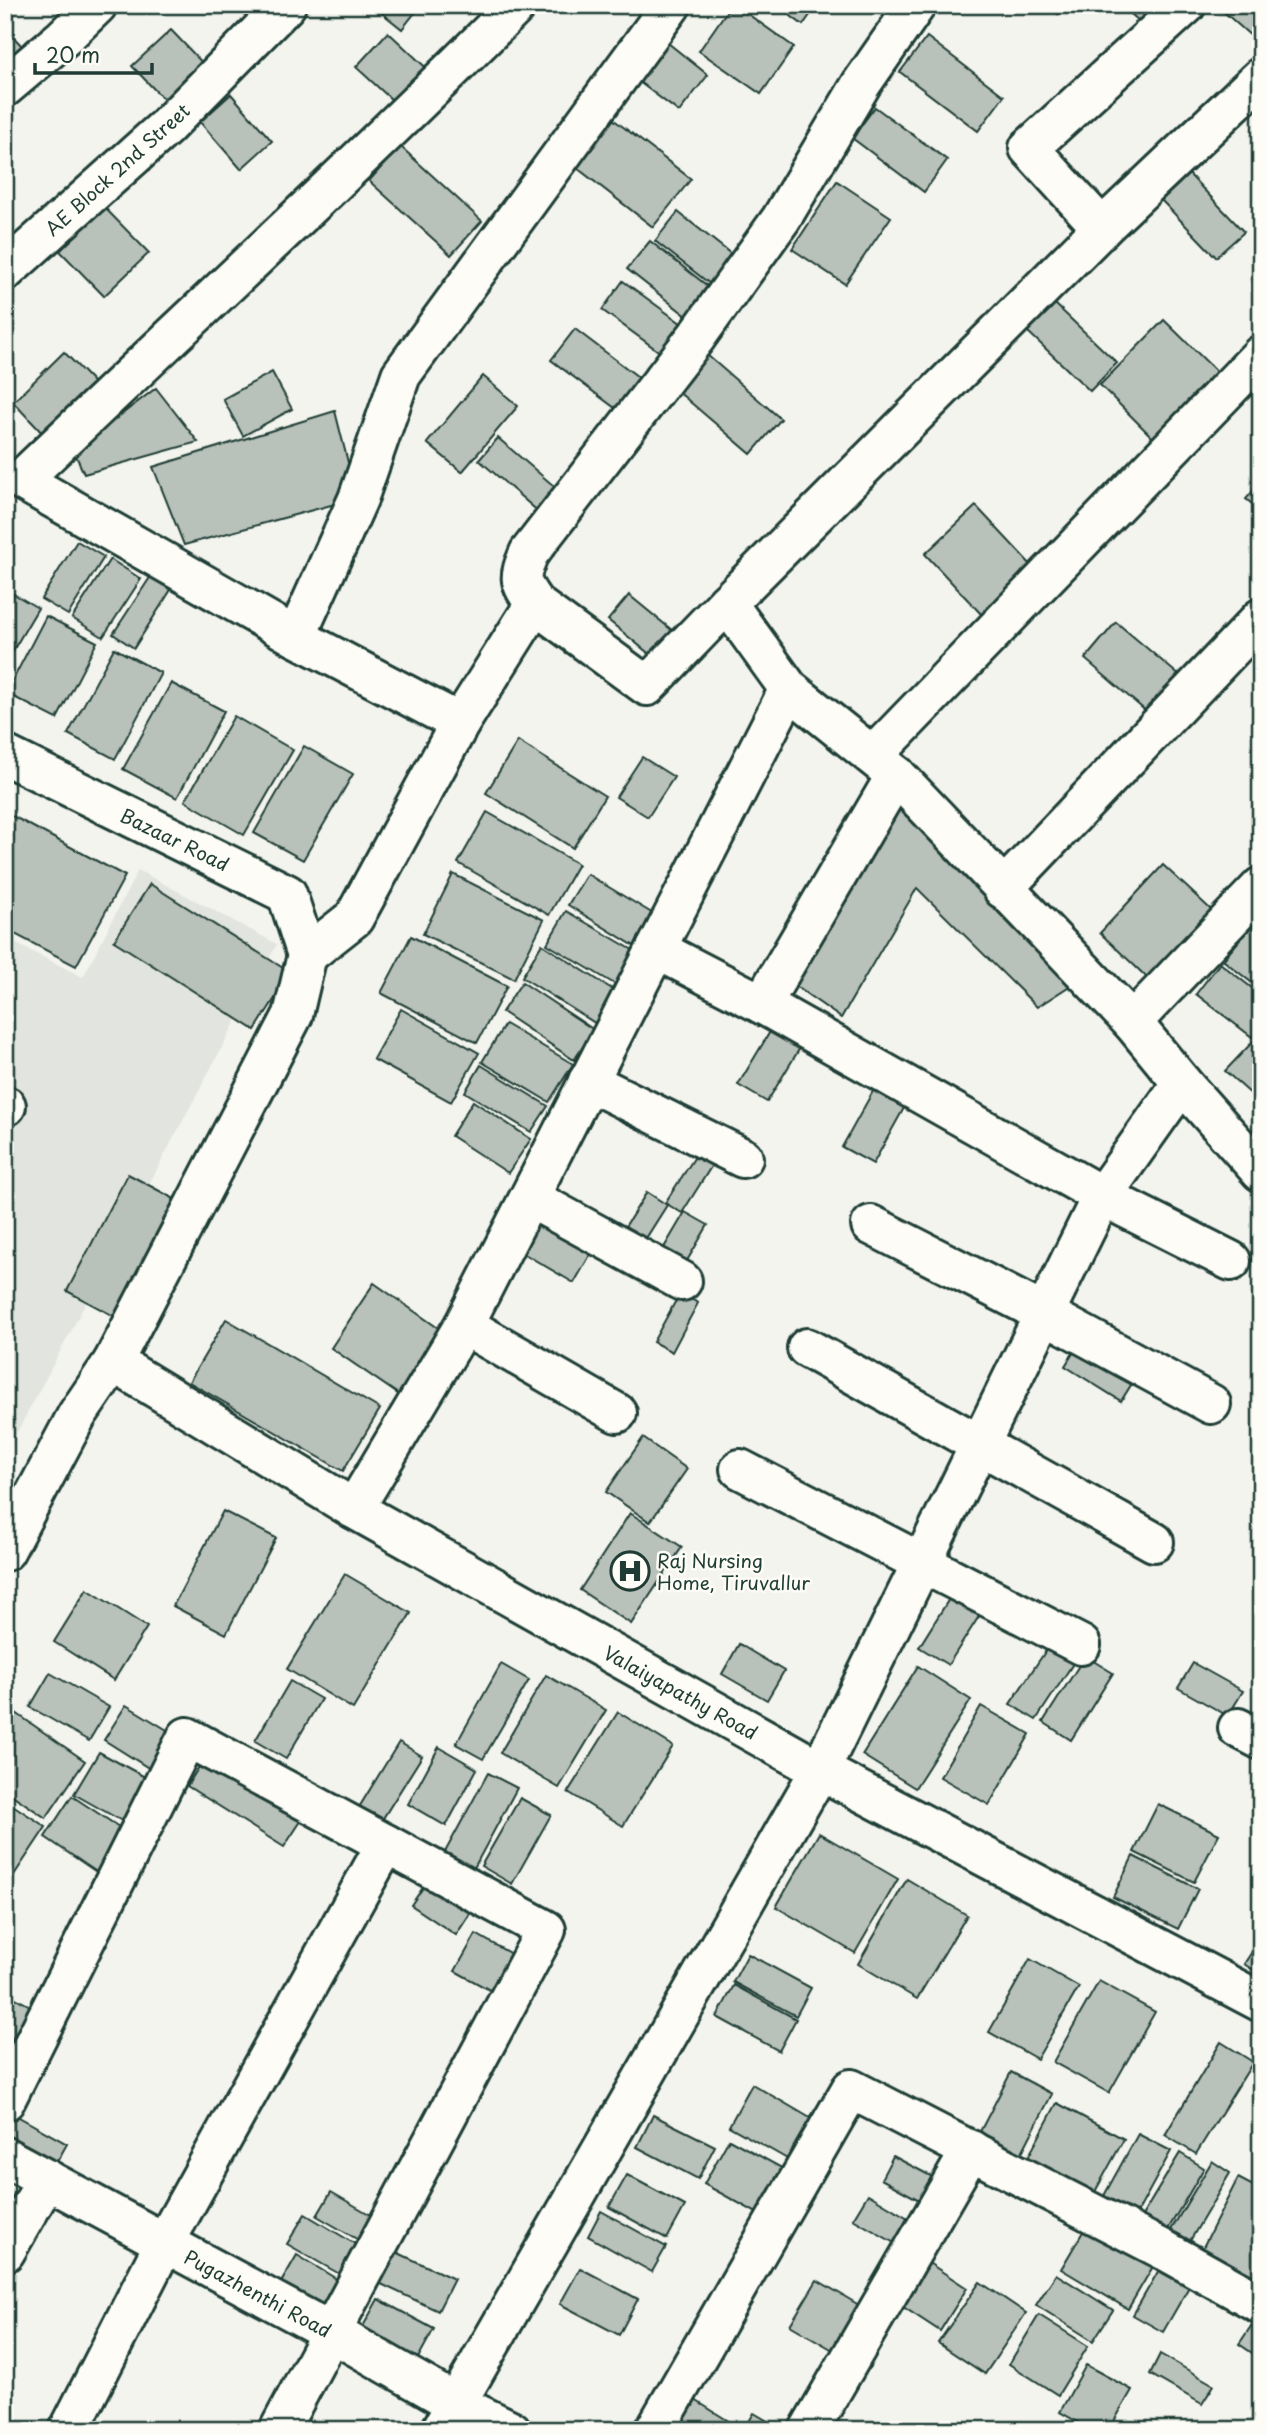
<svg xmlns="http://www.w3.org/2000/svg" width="1266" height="2435" viewBox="0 0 1266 2435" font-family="'Playpen Sans',sans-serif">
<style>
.built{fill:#e2e5df}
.building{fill:#b9c1bb;stroke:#1f3d34;stroke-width:2}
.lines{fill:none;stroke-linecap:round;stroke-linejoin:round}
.minor-casing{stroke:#1f3d34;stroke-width:44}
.major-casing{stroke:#1f3d34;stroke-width:44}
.minor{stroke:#fdfcf7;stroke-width:38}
.major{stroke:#fdfcf7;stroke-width:38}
.labels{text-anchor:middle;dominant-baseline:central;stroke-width:5;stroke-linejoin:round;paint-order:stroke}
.street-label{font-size:19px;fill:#1f3d34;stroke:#fdfcf7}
.poi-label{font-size:19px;fill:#1f3d34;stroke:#fdfcf7;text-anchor:start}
</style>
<rect width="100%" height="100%" fill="#f4f4ef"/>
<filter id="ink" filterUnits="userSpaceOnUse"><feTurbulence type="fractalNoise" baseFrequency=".0143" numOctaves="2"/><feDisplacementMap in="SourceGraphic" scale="14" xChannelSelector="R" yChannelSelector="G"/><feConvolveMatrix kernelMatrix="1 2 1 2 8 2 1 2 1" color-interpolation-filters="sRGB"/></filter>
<g filter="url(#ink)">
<!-- built -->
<path class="built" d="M138,870L277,944L5,1455V938L83,977Z"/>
<!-- building -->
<g class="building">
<path d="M372,5H421L402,29Z"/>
<path d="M731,5H735L794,47L761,94L699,51Z"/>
<path d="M776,5H817L803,25Z"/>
<path d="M1049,5H1065L1058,14Z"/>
<path d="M1121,5H1173L1150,31Z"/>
<path d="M1216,5H1261V45Z"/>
<path d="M5,28L22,46L5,62Z"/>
<path d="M171,30L211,72L173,109L132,66Z"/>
<path d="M388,32L436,77L404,111L356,67Z"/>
<path d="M927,37L1004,96L978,131L900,72Z"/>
<path d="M668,43L708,75L679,112L638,81Z"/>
<path d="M231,94L272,141L241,169L200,122Z"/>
<path d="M875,107L947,160L924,192L852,138Z"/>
<path d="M609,116L691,179L653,227L572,164Z"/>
<path d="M400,146L482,221L451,255L369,181Z"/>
<path d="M1189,174L1244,232L1216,257L1161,200Z"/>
<path d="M837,181L891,217L845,284L792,249Z"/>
<path d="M104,207L149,253L104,296L60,251Z"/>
<path d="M678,212L741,262L719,291L655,241Z"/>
<path d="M650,241L719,295L697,324L627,269Z"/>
<path d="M623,281L689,329L668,358L602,310Z"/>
<path d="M1053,302L1117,363L1090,391L1026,330Z"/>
<path d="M1164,320L1219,374L1154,439L1100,385Z"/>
<path d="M575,329L650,386L627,417L551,360Z"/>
<path d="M64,352L98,387L46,437L13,402Z"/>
<path d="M707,355L781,419L751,454L676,390Z"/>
<path d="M272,372L292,409L243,436L223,399Z"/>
<path d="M483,376L518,406L462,472L427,443Z"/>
<path d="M156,388L198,442L84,474L74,451Z"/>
<path d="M335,411L357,498L184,545L153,467Z"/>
<path d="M498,438L568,498L549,521L479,460Z"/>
<path d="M1261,482V511L1246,499Z"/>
<path d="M976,506L1033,567L982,615L925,554Z"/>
<path d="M77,541L104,557L68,615L41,599Z"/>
<path d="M110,559L141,579L103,637L72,618Z"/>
<path d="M151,576L172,588L134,648L113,634Z"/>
<path d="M5,589L38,608L5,664Z"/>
<path d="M629,595L679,636L658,661L608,620Z"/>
<path d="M46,616L97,642L57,719L6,693Z"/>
<path d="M1116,622L1187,682L1155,719L1085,659Z"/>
<path d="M114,648L161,673L115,759L68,734Z"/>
<path d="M171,683L224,711L177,798L123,769Z"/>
<path d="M234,716L293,750L244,835L185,801Z"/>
<path d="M518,741L605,796L573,848L486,793Z"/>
<path d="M304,746L353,774L303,860L254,833Z"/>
<path d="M642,757L674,777L648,817L616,797Z"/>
<path d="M899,810L964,863L1071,985L1037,1007L917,888L841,1018L794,985Z"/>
<path d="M5,812L125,876L76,966L5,929Z"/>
<path d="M487,812L578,864L549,915L458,863Z"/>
<path d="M1163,865L1221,919L1157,987L1100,933Z"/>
<path d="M453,874L544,920L514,979L423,934Z"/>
<path d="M587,874L660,918L641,950L568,905Z"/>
<path d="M150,884L291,973L255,1030L114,941Z"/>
<path d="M566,911L638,953L618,986L547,944Z"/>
<path d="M1253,924L1261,931V990L1223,960Z"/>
<path d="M411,936L507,986L477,1043L381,993Z"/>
<path d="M542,944L615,991L595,1023L522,977Z"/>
<path d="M1220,963L1261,995V1026L1252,1037L1196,994Z"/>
<path d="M522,982L594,1030L574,1060L502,1012Z"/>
<path d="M401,1009L479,1053L451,1102L373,1059Z"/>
<path d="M505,1024L573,1064L549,1102L482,1062Z"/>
<path d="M774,1025L803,1043L767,1102L738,1085Z"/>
<path d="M1261,1033V1103L1225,1071Z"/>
<path d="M481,1065L548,1106L531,1132L465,1092Z"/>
<path d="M878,1082L909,1099L873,1164L842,1147Z"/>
<path d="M473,1101L531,1139L508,1173L451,1136Z"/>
<path d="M698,1152L714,1162L682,1213L665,1203Z"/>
<path d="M128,1174L182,1203L121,1320L67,1291Z"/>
<path d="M647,1192L667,1205L636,1254L616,1241Z"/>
<path d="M540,1209L597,1243L574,1283L516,1249Z"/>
<path d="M685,1212L708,1225L678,1276L655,1263Z"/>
<path d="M374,1283L441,1330L398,1394L331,1348Z"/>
<path d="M680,1293L698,1303L672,1352L653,1342Z"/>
<path d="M226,1319L380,1409L343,1471L189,1382Z"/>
<path d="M1080,1342L1136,1377L1121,1401L1065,1366Z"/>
<path d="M643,1438L687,1469L650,1522L606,1492Z"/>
<path d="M223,1511L276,1538L226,1634L173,1606Z"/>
<path d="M630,1513L682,1547L631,1624L580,1590Z"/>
<path d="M345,1574L411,1613L353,1709L287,1669Z"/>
<path d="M87,1589L147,1627L114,1680L54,1642Z"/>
<path d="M954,1591L983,1610L948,1665L919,1647Z"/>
<path d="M739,1644L784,1671L767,1700L722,1674Z"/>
<path d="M1049,1646L1074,1662L1036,1720L1010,1704Z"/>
<path d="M1085,1656L1113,1673L1071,1740L1043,1722Z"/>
<path d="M1193,1663L1243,1691L1228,1716L1178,1688Z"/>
<path d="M501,1664L529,1680L483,1759L456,1744Z"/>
<path d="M918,1666L971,1700L915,1788L862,1755Z"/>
<path d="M50,1673L109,1707L89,1741L30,1707Z"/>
<path d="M546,1675L606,1710L559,1788L500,1753Z"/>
<path d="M290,1681L321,1699L286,1759L255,1741Z"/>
<path d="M126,1705L177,1736L155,1772L104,1740Z"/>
<path d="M981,1706L1030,1734L989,1805L940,1777Z"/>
<path d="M618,1712L673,1746L623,1826L568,1792Z"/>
<path d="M16,1713L85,1761L46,1818L5,1790V1728Z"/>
<path d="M399,1742L422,1756L380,1823L358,1809Z"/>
<path d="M439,1747L477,1769L446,1826L408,1804Z"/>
<path d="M99,1752L154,1782L129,1825L74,1794Z"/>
<path d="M207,1754L305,1815L284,1847L187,1786Z"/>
<path d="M488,1773L517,1788L474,1868L445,1852Z"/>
<path d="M72,1796L128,1833L101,1875L45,1837Z"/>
<path d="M520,1798L551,1815L512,1884L481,1866Z"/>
<path d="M5,1800L46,1827L12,1878L5,1874Z"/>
<path d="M1158,1804L1219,1834L1194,1882L1134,1852Z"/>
<path d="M819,1833L898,1879L855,1953L776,1907Z"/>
<path d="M1133,1856L1198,1889L1178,1929L1113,1897Z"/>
<path d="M431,1876L475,1906L456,1935L411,1905Z"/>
<path d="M907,1879L967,1915L917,1999L858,1964Z"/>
<path d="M476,1934L525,1962L504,1998L455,1971Z"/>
<path d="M1261,1938V1975L1244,1964Z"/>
<path d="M748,1954L811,1988L796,2016L733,1982Z"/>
<path d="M1030,1959L1079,1987L1037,2059L989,2032Z"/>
<path d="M1099,1981L1155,2012L1109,2093L1053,2062Z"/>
<path d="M734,1985L796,2019L779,2051L717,2017Z"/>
<path d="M5,1992L39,2011L5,2058Z"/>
<path d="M1221,2042L1253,2062L1196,2154L1165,2135Z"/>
<path d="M1011,2072L1052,2094L1015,2166L973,2145Z"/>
<path d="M752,2084L812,2119L789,2160L729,2126Z"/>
<path d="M1057,2103L1124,2139L1091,2199L1025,2163Z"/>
<path d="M10,2112L67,2144L53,2169L5,2142V2121Z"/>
<path d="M653,2115L715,2146L698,2179L637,2147Z"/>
<path d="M1138,2134L1171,2151L1134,2219L1101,2201Z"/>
<path d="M729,2139L787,2171L762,2216L704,2184Z"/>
<path d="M1180,2153L1204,2168L1167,2231L1142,2216Z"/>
<path d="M893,2156L944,2183L932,2207L881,2179Z"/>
<path d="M1212,2161L1230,2173L1187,2246L1168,2235Z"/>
<path d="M627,2175L685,2206L667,2239L609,2207Z"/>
<path d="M1238,2178L1261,2190V2263L1254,2276L1202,2249Z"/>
<path d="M331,2192L383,2222L369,2246L317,2216Z"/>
<path d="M868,2194L918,2224L903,2248L853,2219Z"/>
<path d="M601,2211L666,2247L652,2272L588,2236Z"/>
<path d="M305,2214L367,2251L350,2280L287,2244Z"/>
<path d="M1088,2223L1155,2263L1128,2309L1061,2269Z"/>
<path d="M394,2251L454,2279L438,2311L379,2283Z"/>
<path d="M297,2255L345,2284L327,2314L279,2286Z"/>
<path d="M918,2256L967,2288L940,2331L891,2299Z"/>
<path d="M1164,2261L1194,2278L1163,2332L1133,2315Z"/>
<path d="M580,2268L638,2299L619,2335L560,2304Z"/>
<path d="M1056,2274L1113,2310L1093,2341L1036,2305Z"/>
<path d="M817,2280L864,2308L838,2353L790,2325Z"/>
<path d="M980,2282L1026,2313L985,2374L938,2343Z"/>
<path d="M378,2299L434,2329L417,2360L361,2330Z"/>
<path d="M1260,2313L1261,2314V2359L1239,2344Z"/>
<path d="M1039,2315L1088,2346L1058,2395L1009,2364Z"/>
<path d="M1160,2354L1214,2385L1202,2404L1150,2374Z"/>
<path d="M1086,2365L1132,2390L1109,2430H1092L1060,2412Z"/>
<path d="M695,2400L735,2425L732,2430H687L680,2425Z"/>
<path d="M754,2413L783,2430H744Z"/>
</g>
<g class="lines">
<!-- minor casing -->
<g class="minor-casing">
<g id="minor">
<path d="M5,87L63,38L97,5"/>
<path d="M1102,228L1029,148L1186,5"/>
<path d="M5,271L166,127L286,5"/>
<path d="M727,603L1102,228L1261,77"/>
<path d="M535,604L647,686L727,603L789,689L896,775L1132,1022L1182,1083L1261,1172"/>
<path d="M296,637L358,499L401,375L671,5"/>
<path d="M460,723L296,637L21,480C186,322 355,167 517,5"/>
<path d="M873,756L1261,355"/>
<path d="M1003,889L1261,618"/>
<path d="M656,949L762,1004L1102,1196L1231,1261"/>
<path d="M307,955L354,918L460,723L535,604C519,581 518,579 529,553L697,336L781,219L862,83L916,5"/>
<path d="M762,1004L896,775"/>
<path d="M1132,1022L1261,887"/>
<path d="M588,1081L743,1158"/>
<path d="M5,1106H6"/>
<path d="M530,1198L682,1281"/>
<path d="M871,1225L1045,1314L1211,1404"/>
<path d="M464,1325L617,1413"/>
<path d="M807,1348L1154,1542"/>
<path d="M740,1469L1081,1645"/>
<path d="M354,1509L464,1325L789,689"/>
<path d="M5,1551L77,1415L113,1362"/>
<path d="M1238,1728L1261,1740"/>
<path d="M5,2101L187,1737L546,1930L279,2430"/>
<path d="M5,2157L331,2332L455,2403L511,2430"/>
<path d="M5,2252L47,2179"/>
<path d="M69,2430L165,2242L386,1844"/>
<path d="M441,2430L820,1770L1102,1196L1182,1083"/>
<path d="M655,2430L851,2089L1166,2251L1261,2304"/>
<path d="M809,2430L971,2150"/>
</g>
</g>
<!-- major casing -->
<g class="major-casing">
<path id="major" d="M5,755L287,894L307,955L293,1015L113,1362L354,1509L820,1770L1261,2002"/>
</g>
<!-- minor -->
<use href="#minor" class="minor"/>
<!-- major -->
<use href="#major" class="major"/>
</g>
</g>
<!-- icons -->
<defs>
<g id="hospital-ring" transform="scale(2.0125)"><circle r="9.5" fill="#fdfcf7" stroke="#1f3d34" stroke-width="1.5"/><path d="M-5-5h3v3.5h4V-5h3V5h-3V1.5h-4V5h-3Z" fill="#1f3d34"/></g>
</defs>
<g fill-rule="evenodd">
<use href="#hospital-ring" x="630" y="1571"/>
</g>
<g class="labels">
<!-- street labels -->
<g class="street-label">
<text transform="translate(117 169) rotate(-42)">AE Block 2nd Street</text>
<text transform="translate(175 839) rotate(26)">Bazaar Road</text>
<text transform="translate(681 1692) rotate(29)">Valaiyapathy Road</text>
<text transform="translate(258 2293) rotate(28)">Pugazhenthi Road</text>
</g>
<!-- poi labels -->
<g class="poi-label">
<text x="657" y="1560">Raj Nursing<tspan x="657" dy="22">Home, Tiruvallur</tspan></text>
</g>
</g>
<!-- margin -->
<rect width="1266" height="2435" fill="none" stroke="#fdfcf7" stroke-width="28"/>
<rect x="14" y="14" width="1238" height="2407" fill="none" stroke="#1f3d34" stroke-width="2.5" filter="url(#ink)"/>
<!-- scale -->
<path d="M35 63v10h117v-10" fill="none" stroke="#1f3d34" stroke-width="3.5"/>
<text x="46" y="63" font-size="21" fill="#1f3d34" stroke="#fdfcf7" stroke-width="5" paint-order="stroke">20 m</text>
</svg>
